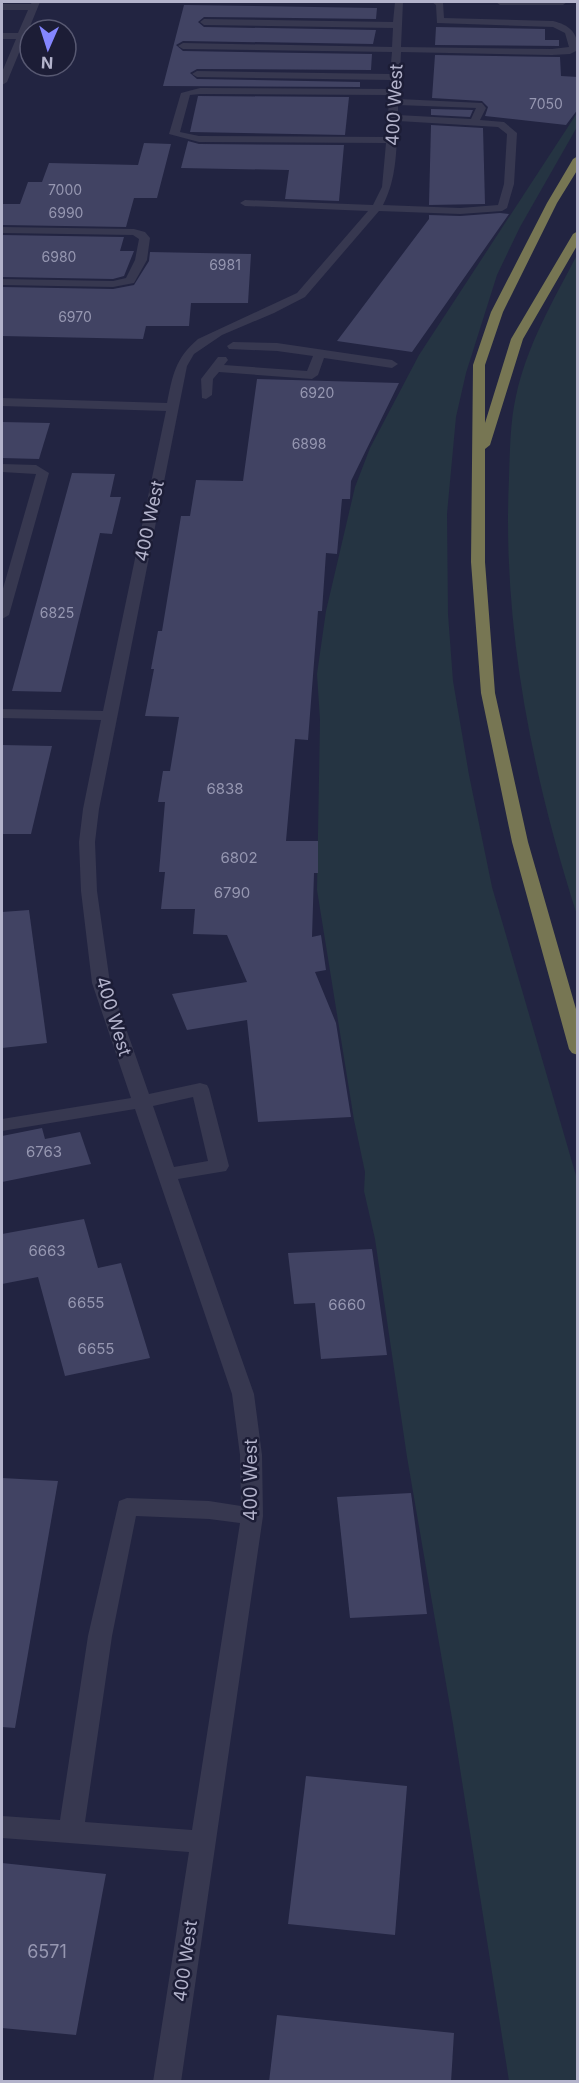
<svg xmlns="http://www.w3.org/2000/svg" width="579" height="2083" viewBox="0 0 579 2083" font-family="Inter,sans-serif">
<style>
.green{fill:#253442}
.building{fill:#414363}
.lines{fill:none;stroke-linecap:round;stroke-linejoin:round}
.minor{fill:#373850;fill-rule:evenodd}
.highway{fill:#777653;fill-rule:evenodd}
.labels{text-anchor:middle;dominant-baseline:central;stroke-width:5;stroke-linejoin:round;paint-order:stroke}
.far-number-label{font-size:14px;fill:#9697b1}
.number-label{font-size:15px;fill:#9697b1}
.street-label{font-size:18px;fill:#b3b3cb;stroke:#1c1d36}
.near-number-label{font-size:18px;fill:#9697b1}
</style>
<rect width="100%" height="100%" fill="#222441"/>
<!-- green -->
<g class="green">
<path d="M577,113V127L520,227L497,275L466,373L456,417L447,514L448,614L453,681L469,775L492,887L577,1179V2081H509L453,1724L407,1457L375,1239L364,1191L365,1172L354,1120L317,890L320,720L317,674L326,611L355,487L370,448L419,355Z"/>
<path d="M577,255H578L577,915C532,775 502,625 509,478C510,451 510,422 516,396C527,345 553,301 577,255Z"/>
</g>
<!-- building -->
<g class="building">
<path d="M184,5L377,8L376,19L204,17L198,22L204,27L376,30L373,44L183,41L176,45L183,51L372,54L371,70L197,69L190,73L197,79L360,82V87L163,86Z"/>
<path d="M436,27L545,29V40H559V46L435,45Z"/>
<path d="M435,55L560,57L561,76L578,77V109L566,125L485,116L488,107L482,101L432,98Z"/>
<path d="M198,96L349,97L345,135L190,132Z"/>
<path d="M431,109L473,110L470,117L431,115Z"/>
<path d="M431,125L483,128L485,204L429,205Z"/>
<path d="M188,141L199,144L344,145L339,201L285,199L289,170L181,168Z"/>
<path d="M144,143L171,144L157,198H134L126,227L2,225V204H20L28,182H42L49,163L138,165Z"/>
<path d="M500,213L509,214L412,352L337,341L429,219V215L460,216Z"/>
<path d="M2,235L124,237L120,251H134L124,276L113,279L2,277Z"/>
<path d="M150,252L251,254L248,303H191L189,326H146L143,339L2,336V287L113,289L134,285L149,261Z"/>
<path d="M257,379L399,383L351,481L350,499H342L337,554L326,553L322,611H318L308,740L295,739L286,841H318V873H314L312,937L321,935L326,970L315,972L336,1023L351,1117L258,1122L247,1020L187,1030L172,994L247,982L227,935L193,934L195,909H161L165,872H159L165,802H158L163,771H170L179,717L145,716L154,669H151L158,631H162L181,516H190L196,480L243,481Z"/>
<path d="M2,422L50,423L39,459L2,458Z"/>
<path d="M72,473L115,474L110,497H121L112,534L100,533L61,692L12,691Z"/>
<path d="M2,745L52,746L31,834H2Z"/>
<path d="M29,910L47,1043L2,1048V912Z"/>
<path d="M42,1128L45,1139L80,1132L91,1164L2,1182V1136Z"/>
<path d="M84,1219L98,1268L121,1263L150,1358L65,1376L38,1277L2,1284V1234Z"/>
<path d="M372,1249L387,1355L321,1359L315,1303L294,1304L288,1253Z"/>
<path d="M2,1478L58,1481L15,1728L2,1727Z"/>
<path d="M411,1493L427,1614L350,1618L337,1497Z"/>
<path d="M306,1776L407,1786L395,1935L288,1924Z"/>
<path d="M2,1863L106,1874L76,2035L2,2028Z"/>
<path d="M277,2015L454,2033L451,2082H269Z"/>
</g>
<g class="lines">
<!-- minor -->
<g class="minor">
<path d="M32,2H40L7,82L2,85V72L16,39H2V33H18L28,10H2V4H31Z"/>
<path d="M395,2H403L401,47L552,49L569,47L565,33L553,27L437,23L436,5L432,2H443L444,18L553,21C569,25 578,32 578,50L570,54L552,55L401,52L399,99L482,103L486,108L480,120L504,122L517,133L514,184L507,208L502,211L460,214L379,211L305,297L274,313L222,335L194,354L187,366L99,809L95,842L97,891L110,983L149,1094L200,1083L207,1085L209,1089L229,1166L226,1171L178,1179L254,1394L262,1455L263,1516L181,2082H153L189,1852L2,1838V1816L60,1820L88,1636L119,1501L127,1498L209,1501L241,1506L240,1455L232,1394L135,1109L2,1131V1119L131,1098L92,983L81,891L79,842L83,809L101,720L2,718V709L103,711L166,411L2,406V398L167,403C173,374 175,359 198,339L297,293L368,211L245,206L240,203L245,200L373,205L382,187L386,143L199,142L169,134L181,93L200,88L390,89V80L197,77L192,74L197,71L390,74L392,52L183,49L178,46L183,43L392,47L393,28L204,25L200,22L204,19L393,22ZM200,94L389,95L387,137L199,136L180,132L190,95ZM398,105L476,108L471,119L398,115ZM398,121L498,127L507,134L504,184L498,205L460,208L383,205C397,178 396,151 398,121ZM193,1097L208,1161L174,1167L153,1106ZM136,1516L209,1519L240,1523L192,1830L85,1822L112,1636Z"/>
<path d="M496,2H567L563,5H500Z"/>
<path d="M2,227L134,229L145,232L150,238L147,260L134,283L113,287L2,285V279L113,281L126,278L135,260L139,239L133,235L2,233Z"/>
<path d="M233,342L277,343L392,360L398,364L392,368L324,358L318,375L312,379L219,372L213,379L212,395L206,399L202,398L201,379L218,357H226L228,360L224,365L307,371L313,356L277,351L229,349L227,346Z"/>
<path d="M2,464L36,465L49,473L9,615L2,619V592L36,474L2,472Z"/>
</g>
<!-- highway -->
<path class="highway" d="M578,156V169L557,203L503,312L485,365V423L511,339L573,234L578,231V244L523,339L490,445L485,449V562L495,693L528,842L578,1016V1055L572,1053L569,1049L512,842L481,693L471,562L473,365L491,312L547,203L573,159Z"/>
</g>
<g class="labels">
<!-- far-number labels -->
<g class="far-number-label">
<text x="546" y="103">7050</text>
<text x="65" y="189">7000</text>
<text x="66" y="212">6990</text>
<text x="59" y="256">6980</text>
<text x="225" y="264">6981</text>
<text x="75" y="316">6970</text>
<text x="317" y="392">6920</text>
<text x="309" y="443">6898</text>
<text x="57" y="612">6825</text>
</g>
<!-- number labels -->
<g class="number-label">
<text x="225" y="788">6838</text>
<text x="239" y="857">6802</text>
<text x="232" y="892">6790</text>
<text x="44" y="1151">6763</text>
<text x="47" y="1250">6663</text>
<text x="86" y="1302">6655</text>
<text x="347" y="1304">6660</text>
<text x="96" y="1348">6655</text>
</g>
<!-- street labels -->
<g class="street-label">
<text transform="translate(394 105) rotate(-87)">400 West</text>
<text transform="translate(149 521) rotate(-78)">400 West</text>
<text transform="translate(114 1016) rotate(73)">400 West</text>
<text transform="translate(250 1480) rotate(-90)">400 West</text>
<text transform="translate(185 1961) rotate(-82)">400 West</text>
</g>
<!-- near-number labels -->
<g class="near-number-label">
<text x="47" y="1951">6571</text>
</g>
</g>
<!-- border -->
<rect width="579" height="2083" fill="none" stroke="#b3b3cb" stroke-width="6"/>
<!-- north arrow -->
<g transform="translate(48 48) rotate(183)"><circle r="28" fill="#1c1d36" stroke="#585972" stroke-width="1.5"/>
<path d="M0-4.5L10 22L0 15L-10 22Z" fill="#8486ff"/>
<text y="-9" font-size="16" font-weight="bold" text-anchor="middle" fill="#b3b3cb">N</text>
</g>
</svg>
